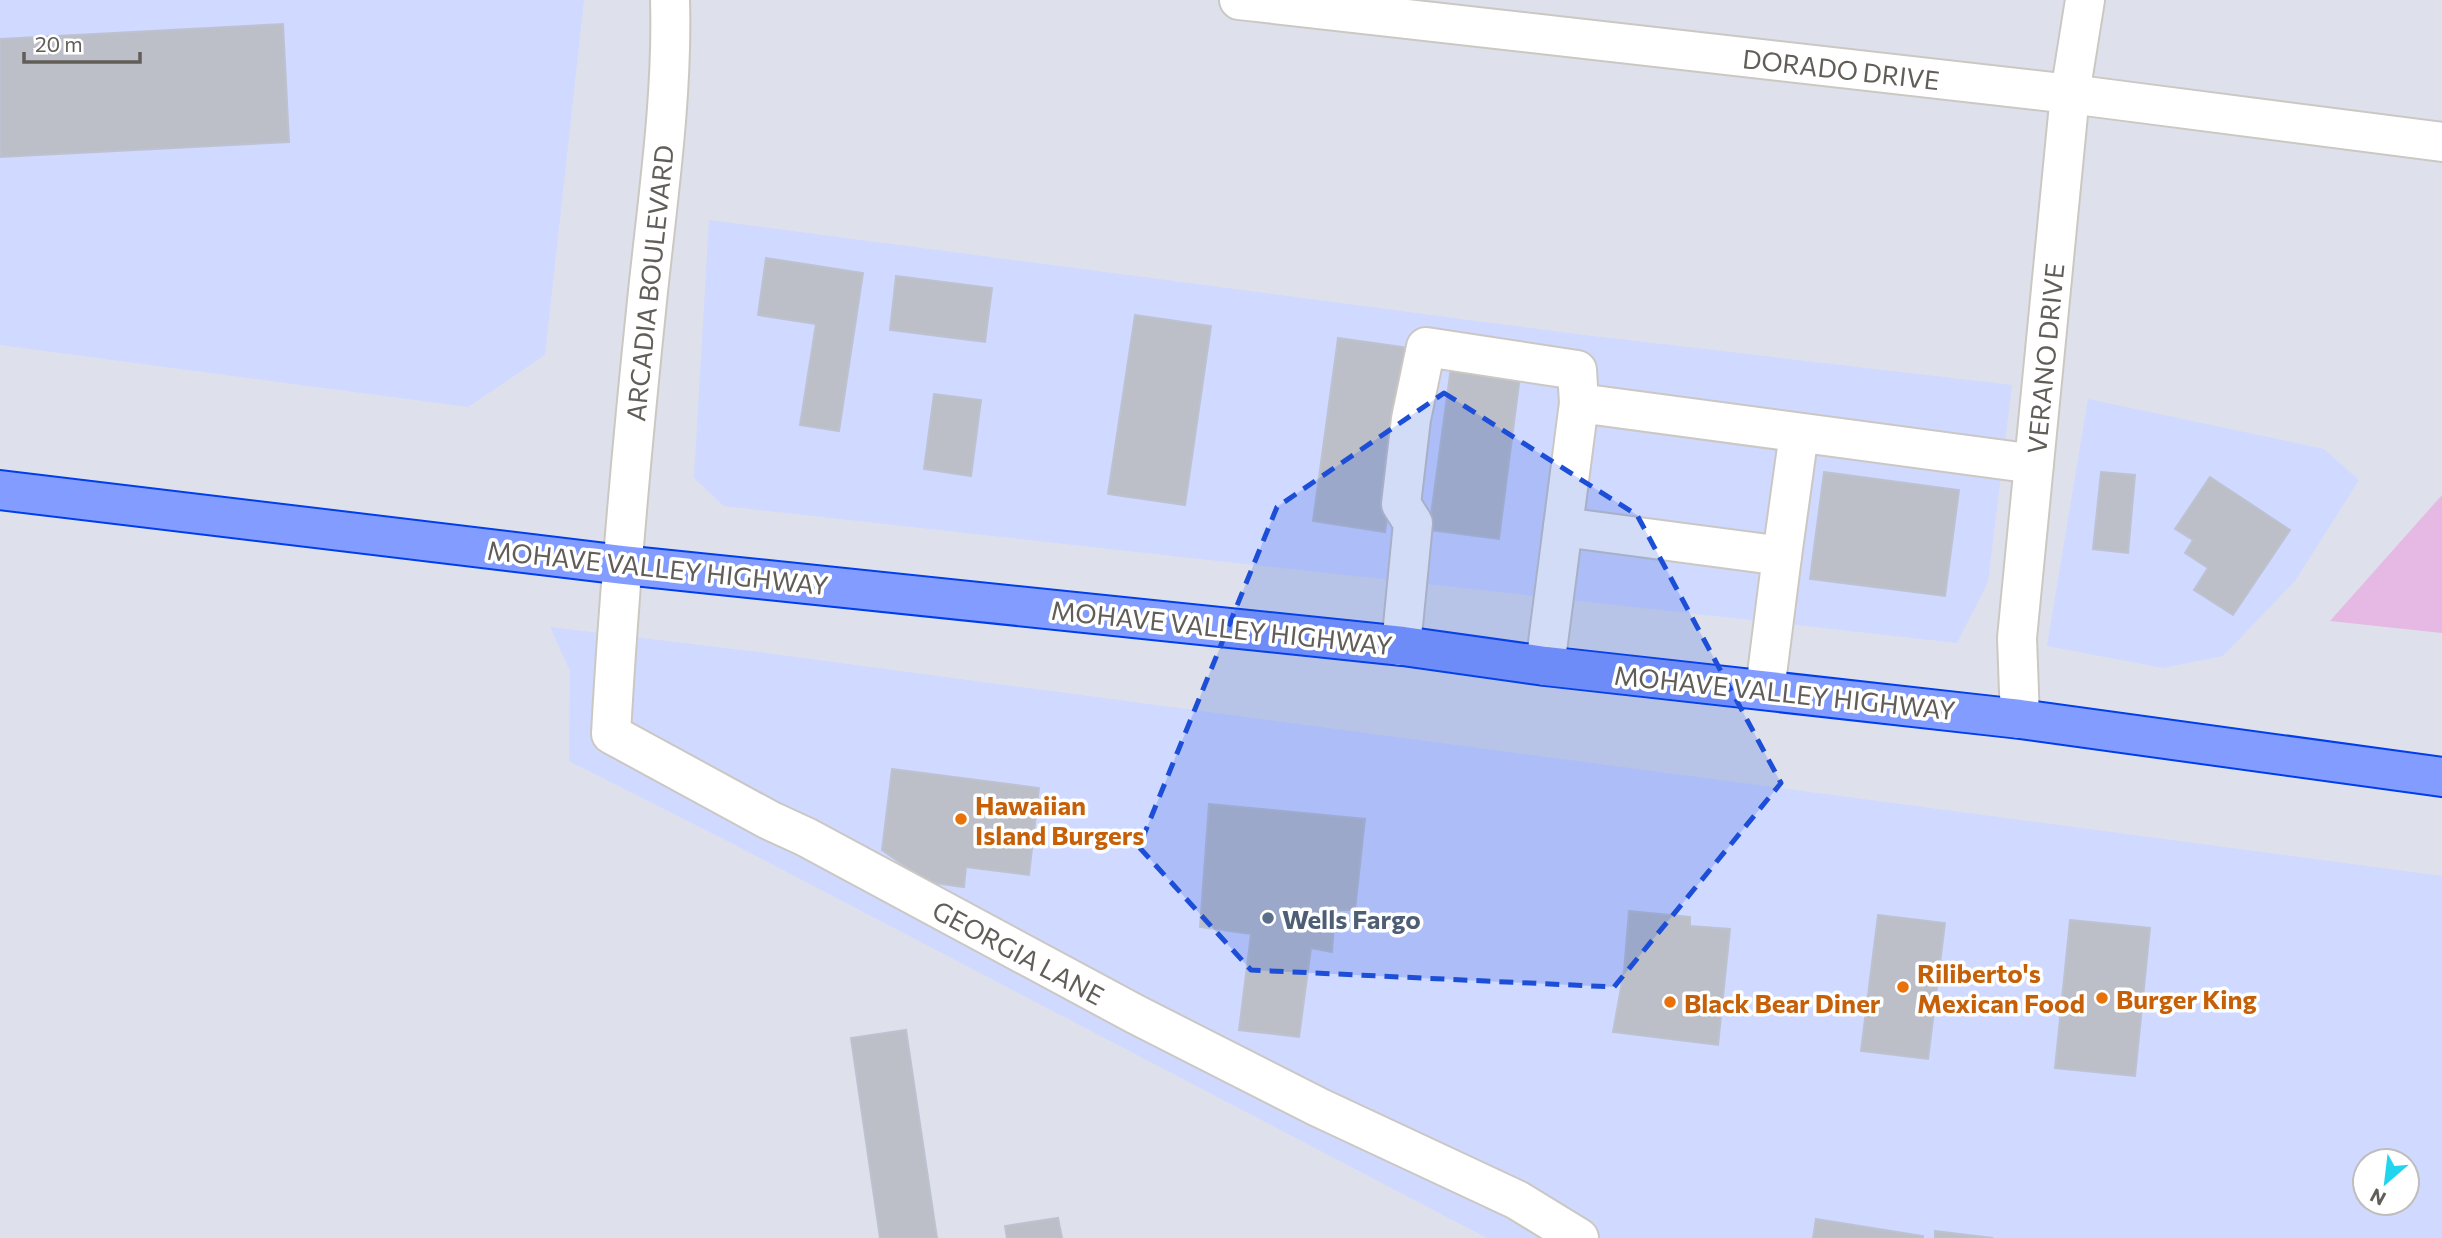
<svg xmlns="http://www.w3.org/2000/svg" width="2442" height="1238" viewBox="0 0 2442 1238" font-family="Commissioner,sans-serif">
<style>
.commercial{fill:#d0d9ff;fill-rule:evenodd}
.green{fill:#e5b9e3}
.building{fill:#bcbfc7;stroke:#bdc2d0;stroke-width:2}
.lines{fill:none;stroke-linecap:round;stroke-linejoin:round}
.minor-casing{stroke:#cbc8c3;stroke-width:42}
.highway-casing{stroke:#003eea;stroke-width:42}
.minor{stroke:#fff;stroke-width:38}
.highway{stroke:#829cff;stroke-width:38}
.marked{fill:#1d4ed8;fill-opacity:0.2;stroke:#1d4ed8;stroke-width:5;stroke-dasharray:14 9;stroke-linejoin:round}
.food-dot{fill:#e8710a;stroke:#fff;stroke-width:2.5}
.service-dot{fill:#5c6f8a;stroke:#fff;stroke-width:2.5}
.labels{text-anchor:middle;dominant-baseline:central;stroke-width:7;stroke-linejoin:round;paint-order:stroke}
.street-label{font-size:26px;fill:#615d58;stroke:#fff}
.food-label{font-size:26px;font-weight:bold;fill:#c56008;stroke:#fff;text-anchor:start}
.service-label{font-size:26px;font-weight:bold;fill:#4e5e75;stroke:#fff;text-anchor:start}
</style>
<rect width="100%" height="100%" fill="#dee1ec"/>
<!-- commercial -->
<g class="commercial">
<path d="M0,0H584L545,355L468,407L0,345Z"/>
<path d="M709,220L1576,334L2012,385L1988,582L1957,643L724,506L694,478Z"/>
<path d="M2088,399L2324,449L2359,480L2295,581L2223,656L2163,668L2047,646Z"/>
<path d="M550,627L750,651L2442,876V1238H1487L741,848L569,761L570,671ZM2365,1161H2407V1203H2365Z"/>
</g>
<!-- green -->
<path class="green" d="M2442,495V633L2330,621Z"/>
<!-- building -->
<g class="building">
<path d="M283,24L289,142L0,157V39Z"/>
<path d="M766,258L863,273L839,431L800,425L816,324L758,315Z"/>
<path d="M896,276L992,288L985,342L890,330Z"/>
<path d="M1135,315L1211,326L1185,505L1108,494Z"/>
<path d="M1338,338L1410,348L1385,532L1313,521Z"/>
<path d="M1451,367L1520,376L1499,539L1429,530Z"/>
<path d="M934,394L981,400L971,476L924,469Z"/>
<path d="M1824,472L1959,490L1945,596L1810,579Z"/>
<path d="M2101,472L2135,475L2128,553L2093,549Z"/>
<path d="M2210,477L2290,530L2233,615L2194,590L2208,568L2185,553L2193,540L2175,529Z"/>
<path d="M892,769L1039,788L1029,875L966,867L964,887L928,882L882,850Z"/>
<path d="M1209,804L1365,819L1355,910H1335L1332,952L1311,948L1299,1037L1239,1030L1251,934L1200,927Z"/>
<path d="M1629,911L1690,917V926L1730,929L1718,1045L1613,1032L1624,971Z"/>
<path d="M1878,915L1945,923L1928,1059L1861,1051Z"/>
<path d="M2070,920L2150,928L2135,1076L2055,1068Z"/>
<path d="M906,1030L937,1238H880L851,1038Z"/>
<path d="M1058,1218L1062,1238H1007L1005,1226Z"/>
<path d="M1816,1219L1923,1236V1238H1813Z"/>
<path d="M1935,1231L1993,1238H1935Z"/>
</g>
<g class="lines">
<!-- minor casing -->
<g class="minor-casing">
<g id="minor">
<path id="s1" d="M670,0C673,98 657,203 647,301C632,445 619,589 611,734L769,820L806,837L1135,1014L1318,1107L1517,1200L1579,1238"/>
<path id="s2" d="M1239,0L2070,94L2442,142"/>
<path d="M1563,527L1782,556L1799,433"/>
<path d="M1401,646L1413,523L1401,504L1411,419L1426,347L1577,370L1579,403"/>
<path d="M1545,666L1579,403L2034,464"/>
<path d="M1765,690L1782,556"/>
<path id="s3" d="M2020,719L2017,638L2070,94L2085,0"/>
</g>
</g>
<!-- highway casing -->
<g class="highway-casing">
<path id="highway" d="M0,490L623,565L1403,646L1545,666L2020,719L2442,777"/>
</g>
<!-- minor -->
<use href="#minor" class="minor"/>
<!-- highway -->
<use href="#highway" class="highway"/>
</g>
<!-- marked area -->
<path class="marked" d="M1444,393L1637,515L1781,783L1614,987L1251,970L1139,847L1277,507Z"/>
<!-- markers -->
<g class="food-dot">
<circle cx="961" cy="819" r="7"/>
<circle cx="1903" cy="987" r="7"/>
<circle cx="2102" cy="998" r="7"/>
<circle cx="1670" cy="1002" r="7"/>
</g>
<circle class="service-dot" cx="1268" cy="918" r="7"/>
<g class="labels">
<!-- street labels -->
<g class="street-label">
<text stroke="none"><textPath href="#s2" startOffset="606">DORADO DRIVE</textPath></text>
<text transform="translate(649 283) rotate(-84)">ARCADIA BOULEVARD</text>
<text stroke="none"><textPath href="#s3" startOffset="362">VERANO DRIVE</textPath></text>
<text transform="translate(658 567) rotate(6)">MOHAVE VALLEY HIGHWAY</text>
<text transform="translate(1222 627) rotate(6)">MOHAVE VALLEY HIGHWAY</text>
<text transform="translate(1785 692) rotate(6)">MOHAVE VALLEY HIGHWAY</text>
<text stroke="none"><textPath href="#s1" startOffset="1199">GEORGIA LANE</textPath></text>
</g>
<!-- food labels -->
<g class="food-label">
<text x="975" y="804">Hawaiian<tspan x="975" dy="30">Island Burgers</tspan></text>
<text x="1917" y="972">Riliberto's<tspan x="1917" dy="30">Mexican Food</tspan></text>
<text x="2116" y="998">Burger King</text>
<text x="1684" y="1002">Black Bear Diner</text>
</g>
<!-- service labels -->
<g class="service-label">
<text x="1282" y="918">Wells Fargo</text>
</g>
</g>
<!-- north arrow -->
<g transform="translate(2386 1182) rotate(208)"><circle r="33" fill="#ffffff" stroke="#c0bebc" stroke-width="2"/>
<path d="M0-5L12 26L0 18L-12 26Z" fill="#22d5ef"/>
<text y="-10" font-size="19" font-weight="bold" text-anchor="middle" fill="#615d58">N</text>
</g>
<!-- scale -->
<path d="M24 52v10h116v-10" fill="none" stroke="#615d58" stroke-width="3.5"/>
<text x="35" y="52" font-size="21" fill="#615d58" stroke="#ffffff" stroke-width="5" paint-order="stroke">20 m</text>
</svg>
